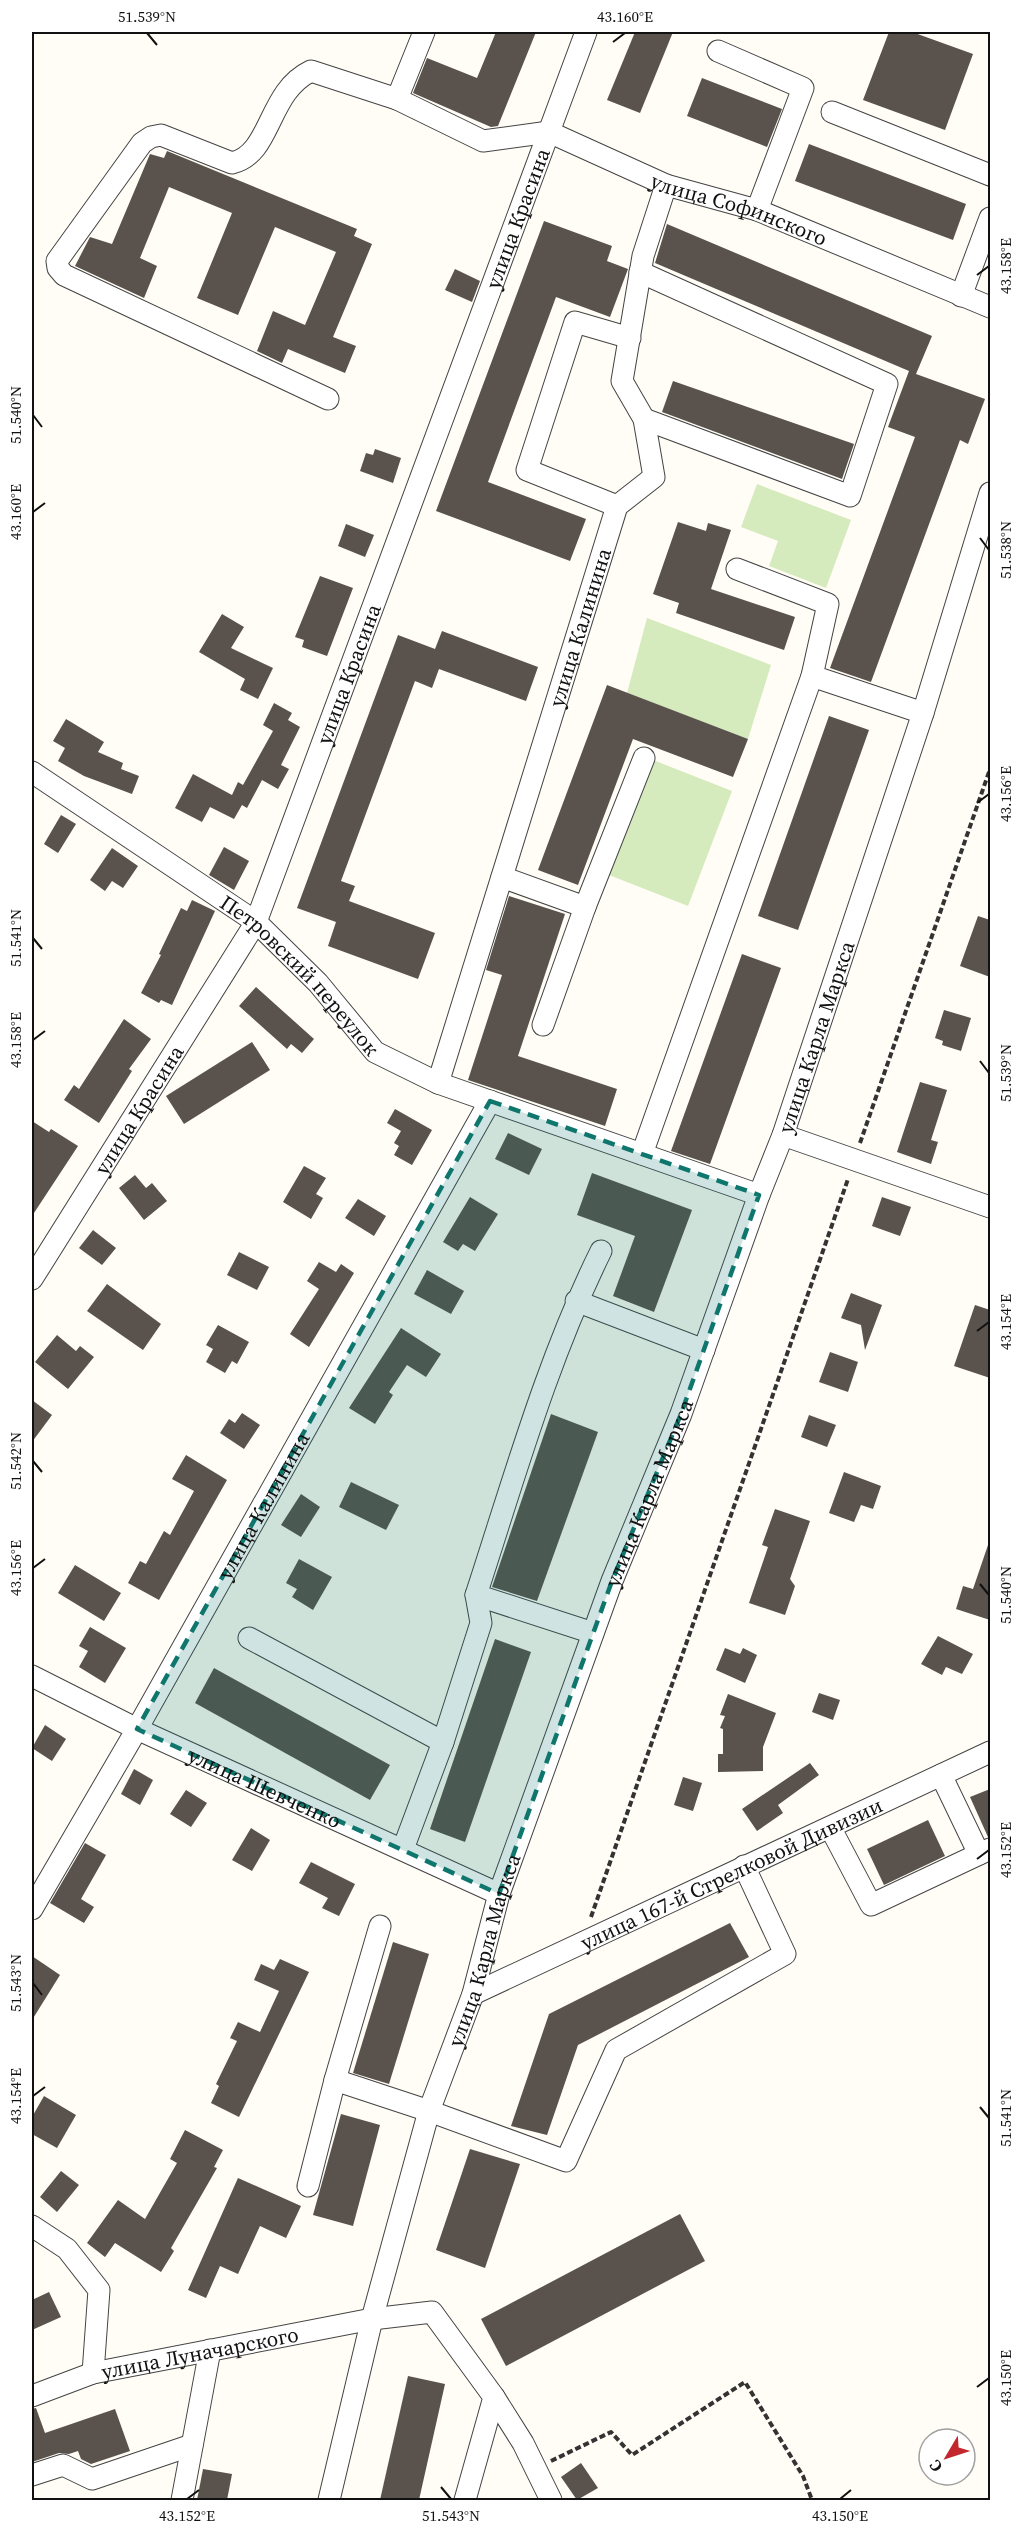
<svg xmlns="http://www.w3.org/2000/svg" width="1022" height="2532" viewBox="0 0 1022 2532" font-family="'Source Serif 4',serif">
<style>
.green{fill:#d5ebbd}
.building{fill:#5a524d}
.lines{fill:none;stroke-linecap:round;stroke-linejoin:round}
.minor-casing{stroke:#444;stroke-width:23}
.path{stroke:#333;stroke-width:4;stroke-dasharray:6 3;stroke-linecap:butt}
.minor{stroke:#fff;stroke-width:21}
.marked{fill:#0f766e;fill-opacity:0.2;stroke:#0f766e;stroke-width:4.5;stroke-dasharray:12 8;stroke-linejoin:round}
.ticks{fill:none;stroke:#111;stroke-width:2}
.labels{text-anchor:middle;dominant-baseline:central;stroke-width:6;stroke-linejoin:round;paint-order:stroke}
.street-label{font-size:21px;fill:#111;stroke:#fff}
.neatline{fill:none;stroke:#111;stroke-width:2}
.ticks-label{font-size:15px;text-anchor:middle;fill:#111}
</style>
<rect width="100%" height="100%" fill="#fffdf5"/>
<!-- green -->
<g class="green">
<path d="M757,484L851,520L826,588L769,566L778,541L741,527Z"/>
<path d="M647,618L771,665L748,739L627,693Z"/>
<path d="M653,760L732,791L688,906L609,875Z"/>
</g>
<!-- building -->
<g class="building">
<path d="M496,32H536L498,126L491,127L413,93L427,58L477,78Z"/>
<path d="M635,32H673L640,113L607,100Z"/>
<path d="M889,32H912L973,54L945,130L863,100Z"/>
<path d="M702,78L782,109L767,147L687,116Z"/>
<path d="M809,144L966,204L953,240L795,181Z"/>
<path d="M167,151L357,229L354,236L372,244L333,337L356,346L345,373L288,349L282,363L257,351L273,311L305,325L336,252L275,227L238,315L197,298L232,213L169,187L140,258L157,266L144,298L75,266L90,237L112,244L150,154L164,158Z"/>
<path d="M544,221L612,246L607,261L628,269L610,317L556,297L488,482L586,519L570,561L436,511Z"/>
<path d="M667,224L932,336L916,374L985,399L968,444L960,440L871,682L830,668L915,437L888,427L909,371L655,263Z"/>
<path d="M455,269L480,281L472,302L445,290Z"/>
<path d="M673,381L854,444L842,479L662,412Z"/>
<path d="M375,449L401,458L393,483L360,471L366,453L373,455Z"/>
<path d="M678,522L706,531L708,523L731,530L711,589L795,617L784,650L676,613L679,603L653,594Z"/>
<path d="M346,524L374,535L365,557L338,546Z"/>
<path d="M320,576L353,588L327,656L302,647L304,640L295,637Z"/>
<path d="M222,614L244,627L231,648L273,668L258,699L240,690L245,679L199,652Z"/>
<path d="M442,631L538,667L526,701L439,669L432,688L415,681L341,881L355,886L349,901L435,933L418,979L328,946L336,922L297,908L398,635L435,649Z"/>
<path d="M607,685L748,739L733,777L633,739L578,885L538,870Z"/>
<path d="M274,703L292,713L288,720L300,727L281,765L289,769L278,789L262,780L247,808L242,805L234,819L210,807L202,822L175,808L193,774L232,795L238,782L243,785L273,731L263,725Z"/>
<path d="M829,716L869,730L798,930L758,916Z"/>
<path d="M66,719L104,742L98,752L123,763L121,769L139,776L132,794L84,776L58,761L65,748L53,741Z"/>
<path d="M61,815L76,824L58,853L44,844Z"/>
<path d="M224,847L249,861L234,890L209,875Z"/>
<path d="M112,848L138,866L123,888L112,881L105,891L90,880Z"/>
<path d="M509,896L565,914L518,1056L617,1089L605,1126L468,1080L502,975L486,970Z"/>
<path d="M192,900L215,911L172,1005L161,1000L159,1003L141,993L161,955L159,954L181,908L187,911Z"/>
<path d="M978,916L990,920V977L960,966Z"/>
<path d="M742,954L781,968L710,1164L671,1151Z"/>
<path d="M256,987L314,1039L302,1053L291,1044L287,1049L239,1006Z"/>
<path d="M944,1010L971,1018L961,1051L942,1045L943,1041L935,1038Z"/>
<path d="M124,1019L151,1039L129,1069L132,1071L99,1123L64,1100L74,1085L79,1089Z"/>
<path d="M252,1042L270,1070L184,1124L166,1096Z"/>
<path d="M920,1082L947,1090L931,1140L938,1142L931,1164L897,1152Z"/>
<path d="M395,1109L432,1130L412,1165L394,1155L399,1146L394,1143L401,1131L387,1123Z"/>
<path d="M32,1121L49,1132L51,1129L78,1146L32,1216Z"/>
<path d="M508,1133L542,1149L529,1175L495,1159Z"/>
<path d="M304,1166L326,1178L316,1194L323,1198L311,1219L283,1202Z"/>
<path d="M592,1173L692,1210L654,1312L613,1296L635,1236L577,1215Z"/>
<path d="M135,1175L146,1188L152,1183L167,1201L144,1220L119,1188Z"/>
<path d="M470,1197L498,1214L475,1251L463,1244L458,1251L443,1242Z"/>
<path d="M882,1197L911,1207L900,1236L872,1226Z"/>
<path d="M358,1199L386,1216L374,1236L345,1218Z"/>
<path d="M93,1230L116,1248L102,1265L79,1248Z"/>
<path d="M239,1252L269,1267L257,1290L227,1275Z"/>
<path d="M319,1262L336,1272L341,1264L354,1273L309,1347L290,1334L319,1289L307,1281Z"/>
<path d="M427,1270L464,1291L451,1314L414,1294Z"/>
<path d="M107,1284L161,1324L143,1350L87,1311Z"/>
<path d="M851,1293L882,1305L865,1350L861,1325L841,1318Z"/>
<path d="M975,1305L990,1310V1378L954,1366Z"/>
<path d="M218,1325L249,1342L237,1364L232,1361L225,1373L206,1362L213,1349L206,1345Z"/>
<path d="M401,1328L441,1354L426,1377L407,1365L389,1392L393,1395L375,1424L349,1408Z"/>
<path d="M57,1335L76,1351L80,1346L94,1357L68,1389L35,1362Z"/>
<path d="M830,1352L858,1362L848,1392L819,1382Z"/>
<path d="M32,1400L52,1415L32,1442Z"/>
<path d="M242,1413L260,1425L244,1449L220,1433L229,1419L235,1423Z"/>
<path d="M551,1414L598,1432L537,1601L492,1587Z"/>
<path d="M809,1415L836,1425L827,1447L801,1437Z"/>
<path d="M186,1455L227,1480L159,1600L128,1583L140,1561L146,1564L164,1531L170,1535L194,1491L172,1479Z"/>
<path d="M844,1472L881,1486L873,1509L861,1505L854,1522L829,1513Z"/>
<path d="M351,1482L399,1505L386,1530L339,1507Z"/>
<path d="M301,1494L320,1507L301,1537L281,1525Z"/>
<path d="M775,1509L810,1521L790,1579L795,1586L785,1615L749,1603L768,1547L762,1545Z"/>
<path d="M988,1545L990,1546V1620L956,1609L963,1586L973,1589Z"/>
<path d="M299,1559L332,1577L313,1610L292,1597L297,1589L286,1583Z"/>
<path d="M75,1565L121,1593L104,1621L58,1593Z"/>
<path d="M90,1627L126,1648L105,1683L79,1667L88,1651L79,1646Z"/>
<path d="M938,1636L973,1654L962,1674L946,1667L942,1675L921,1664Z"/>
<path d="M495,1639L531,1652L465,1842L430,1829Z"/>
<path d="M725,1648L740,1654L743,1648L757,1655L745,1683L716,1670Z"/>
<path d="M214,1668L390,1765L370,1800L195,1703Z"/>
<path d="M819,1693L840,1700L833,1720L812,1712Z"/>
<path d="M728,1694L776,1713L763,1747V1771L718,1772V1754H723V1729L720,1728L725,1716L720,1715Z"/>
<path d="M45,1725L66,1739L52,1761L32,1748Z"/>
<path d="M810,1763L819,1775L778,1805L783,1813L757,1831L742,1809Z"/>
<path d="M134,1769L153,1780L140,1805L121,1794Z"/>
<path d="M683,1777L702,1783L693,1811L674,1805Z"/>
<path d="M990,1789V1836L988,1837L970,1797Z"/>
<path d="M186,1790L207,1803L191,1827L170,1814Z"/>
<path d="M928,1820L945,1856L884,1885L867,1849Z"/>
<path d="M251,1828L270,1840L252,1871L232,1860Z"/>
<path d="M85,1843L106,1855L81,1899L94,1907L84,1923L50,1903Z"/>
<path d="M311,1862L355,1884L339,1916L322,1908L328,1898L299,1883Z"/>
<path d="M730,1923L749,1957L578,2045L547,2135L511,2126L549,2014Z"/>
<path d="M393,1942L429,1954L389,2084L353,2073Z"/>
<path d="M32,1956L60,1975L32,2020Z"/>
<path d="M280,1959L309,1972L239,2117L211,2103L219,2086L216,2084L237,2041L230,2038L238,2022L260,2032L279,1991L254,1980L261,1964L274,1970Z"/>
<path d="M44,2096L76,2115L57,2148L32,2134V2117Z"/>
<path d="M341,2114L380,2125L353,2226L313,2215Z"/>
<path d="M185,2130L223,2150L214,2167L217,2168L171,2248L174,2251L161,2272L115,2243L105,2257L87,2243L118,2200L145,2219L177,2163L170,2159Z"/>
<path d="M470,2149L520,2164L485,2268L436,2250Z"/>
<path d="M61,2171L79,2185L57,2212L40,2197Z"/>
<path d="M238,2178L301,2206L286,2238L260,2226L238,2274L220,2266L206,2298L188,2290Z"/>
<path d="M680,2214L705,2261L506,2366L481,2319Z"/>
<path d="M49,2292L61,2317L32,2330V2300Z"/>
<path d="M408,2376L445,2384L419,2500H380Z"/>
<path d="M36,2408L45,2433L115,2409L130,2451L91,2464L81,2459L78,2451L69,2454L59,2453L32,2462V2409Z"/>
<path d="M581,2463L598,2488L577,2500L561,2477Z"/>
<path d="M203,2469L232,2474L227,2500H197Z"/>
</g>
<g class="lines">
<!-- minor casing -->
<g class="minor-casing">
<g id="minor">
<path id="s1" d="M424,32L397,99L483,141L549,132L666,185L757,210L990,307"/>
<path d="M718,51L803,88L757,210"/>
<path d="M832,112L990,175"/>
<path d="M640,272L887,384L850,496L644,419"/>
<path d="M961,296L990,218"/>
<path d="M328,399L64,275L58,268L57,261L142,143L151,137L161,135L232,163C272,154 267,92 311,71L397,99"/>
<path d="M617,506L527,470L575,322L630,338"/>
<path d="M737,569L828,604L812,676L923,713"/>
<path id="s2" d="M32,772L256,922L318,983L375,1052L438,1083L759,1195"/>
<path d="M502,877L585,907L543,1025"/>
<path d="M585,907L644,758"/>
<path id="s3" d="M438,1083L617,506L654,477L644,419L622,381L643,256L666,185"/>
<path d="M783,1135L990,1207"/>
<path d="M642,1154L812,676"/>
<path id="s4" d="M32,1279L256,922L586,32"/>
<path d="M576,1301L704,1350"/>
<path d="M476,1595L593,1633"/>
<path d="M249,1638L443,1742"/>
<path id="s5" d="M32,1676L137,1729L499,1894"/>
<path d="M941,1775L979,1854"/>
<path d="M831,1829L871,1905L990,1849"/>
<path d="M403,1849L443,1742L481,1623L476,1595C514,1479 547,1360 601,1251"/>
<path id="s6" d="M32,1909L137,1729L490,1101"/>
<path d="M380,1926L335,2080L429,2111L566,2161L616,2050L785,1954L744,1866"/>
<path id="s7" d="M473,1994L990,1752"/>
<path d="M308,2186L335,2080"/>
<path d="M32,2226L67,2249L99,2290L93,2373"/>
<path id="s8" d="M32,2396L93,2373L372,2319L432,2312L494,2397L465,2500"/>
<path d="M494,2397L523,2443L551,2500"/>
<path d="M32,2475L63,2465L92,2479L192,2445"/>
<path d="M182,2500L210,2350"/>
<path id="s9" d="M329,2500L372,2319L429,2111L473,1994L499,1894L612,1581L681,1414L759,1195L783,1135L923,713L990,493"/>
</g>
</g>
<!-- path -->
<g class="path">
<path d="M860,1143L990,769"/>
<path d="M591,1917L848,1179"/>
<path d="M551,2461L611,2432L632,2455L745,2382L803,2476L812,2500"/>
</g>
<!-- minor -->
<use href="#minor" class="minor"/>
</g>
<!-- marked area -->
<path class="marked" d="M490,1101L759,1195L681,1414L612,1581L499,1894L137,1729Z"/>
<!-- ticks -->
<path class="ticks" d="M147,33L157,45M613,42L625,33M977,275L989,266M33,415L42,427M33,512L45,503M980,538L989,550M977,803L989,794M33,938L42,949M33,1040L45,1031M980,1061L989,1073M977,1331L989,1322M33,1461L42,1472M33,1568L45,1559M980,1584L989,1595M977,1859L989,1850M33,1983L42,1995M33,2096L45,2087M980,2107L989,2118M977,2387L989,2378M441,2487L451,2499M187,2499L199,2490M840,2499L851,2490"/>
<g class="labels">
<!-- street labels -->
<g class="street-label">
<text stroke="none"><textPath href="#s1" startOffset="440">улица Софинского</textPath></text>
<text stroke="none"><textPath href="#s4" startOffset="1172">улица Красина</textPath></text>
<text stroke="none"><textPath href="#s3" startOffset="477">улица Калинина</textPath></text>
<text stroke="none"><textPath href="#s4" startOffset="686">улица Красина</textPath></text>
<text stroke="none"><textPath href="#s2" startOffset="338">Петровский переулок</textPath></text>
<text stroke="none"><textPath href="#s9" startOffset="1544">улица Карла Маркса</textPath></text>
<text stroke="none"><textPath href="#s4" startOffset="200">улица Красина</textPath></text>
<text stroke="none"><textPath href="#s9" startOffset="1058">улица Карла Маркса</textPath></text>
<text stroke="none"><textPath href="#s6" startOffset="465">улица Калинина</textPath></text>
<text stroke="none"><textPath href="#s5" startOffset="258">улица Шевченко</textPath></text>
<text stroke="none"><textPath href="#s7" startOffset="285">улица 167-й Стрелковой Дивизии</textPath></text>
<text stroke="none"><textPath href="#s9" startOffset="572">улица Карла Маркса</textPath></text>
<text stroke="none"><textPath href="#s8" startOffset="174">улица Луначарского</textPath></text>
</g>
</g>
<!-- border -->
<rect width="1022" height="2532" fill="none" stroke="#ffffff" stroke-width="66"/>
<!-- north arrow -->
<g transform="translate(947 2457) rotate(231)"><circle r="28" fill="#ffffff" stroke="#a0a0a0" stroke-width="1.5"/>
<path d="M0-4.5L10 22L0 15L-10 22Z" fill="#c4262e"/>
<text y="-9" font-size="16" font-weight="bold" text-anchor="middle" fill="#111111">С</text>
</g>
<rect x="33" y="33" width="956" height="2466" class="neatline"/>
<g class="ticks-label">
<text x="147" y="22">51.539°N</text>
<text x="625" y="22">43.160°E</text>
<text transform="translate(1006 266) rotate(-90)" y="5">43.158°E</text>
<text transform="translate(16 415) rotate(-90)" y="5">51.540°N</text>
<text transform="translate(16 512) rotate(-90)" y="5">43.160°E</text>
<text transform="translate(1006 550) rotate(-90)" y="5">51.538°N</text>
<text transform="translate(1006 794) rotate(-90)" y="5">43.156°E</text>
<text transform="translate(16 938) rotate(-90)" y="5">51.541°N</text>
<text transform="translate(16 1040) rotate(-90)" y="5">43.158°E</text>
<text transform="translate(1006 1073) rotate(-90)" y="5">51.539°N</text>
<text transform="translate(1006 1322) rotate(-90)" y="5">43.154°E</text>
<text transform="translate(16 1461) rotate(-90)" y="5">51.542°N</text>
<text transform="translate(16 1568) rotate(-90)" y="5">43.156°E</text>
<text transform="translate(1006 1595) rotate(-90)" y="5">51.540°N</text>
<text transform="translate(1006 1850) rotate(-90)" y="5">43.152°E</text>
<text transform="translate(16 1983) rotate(-90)" y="5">51.543°N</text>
<text transform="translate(16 2096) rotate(-90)" y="5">43.154°E</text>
<text transform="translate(1006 2118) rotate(-90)" y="5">51.541°N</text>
<text transform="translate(1006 2378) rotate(-90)" y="5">43.150°E</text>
<text x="187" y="2521">43.152°E</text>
<text x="451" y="2521">51.543°N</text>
<text x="840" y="2521">43.150°E</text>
</g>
</svg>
